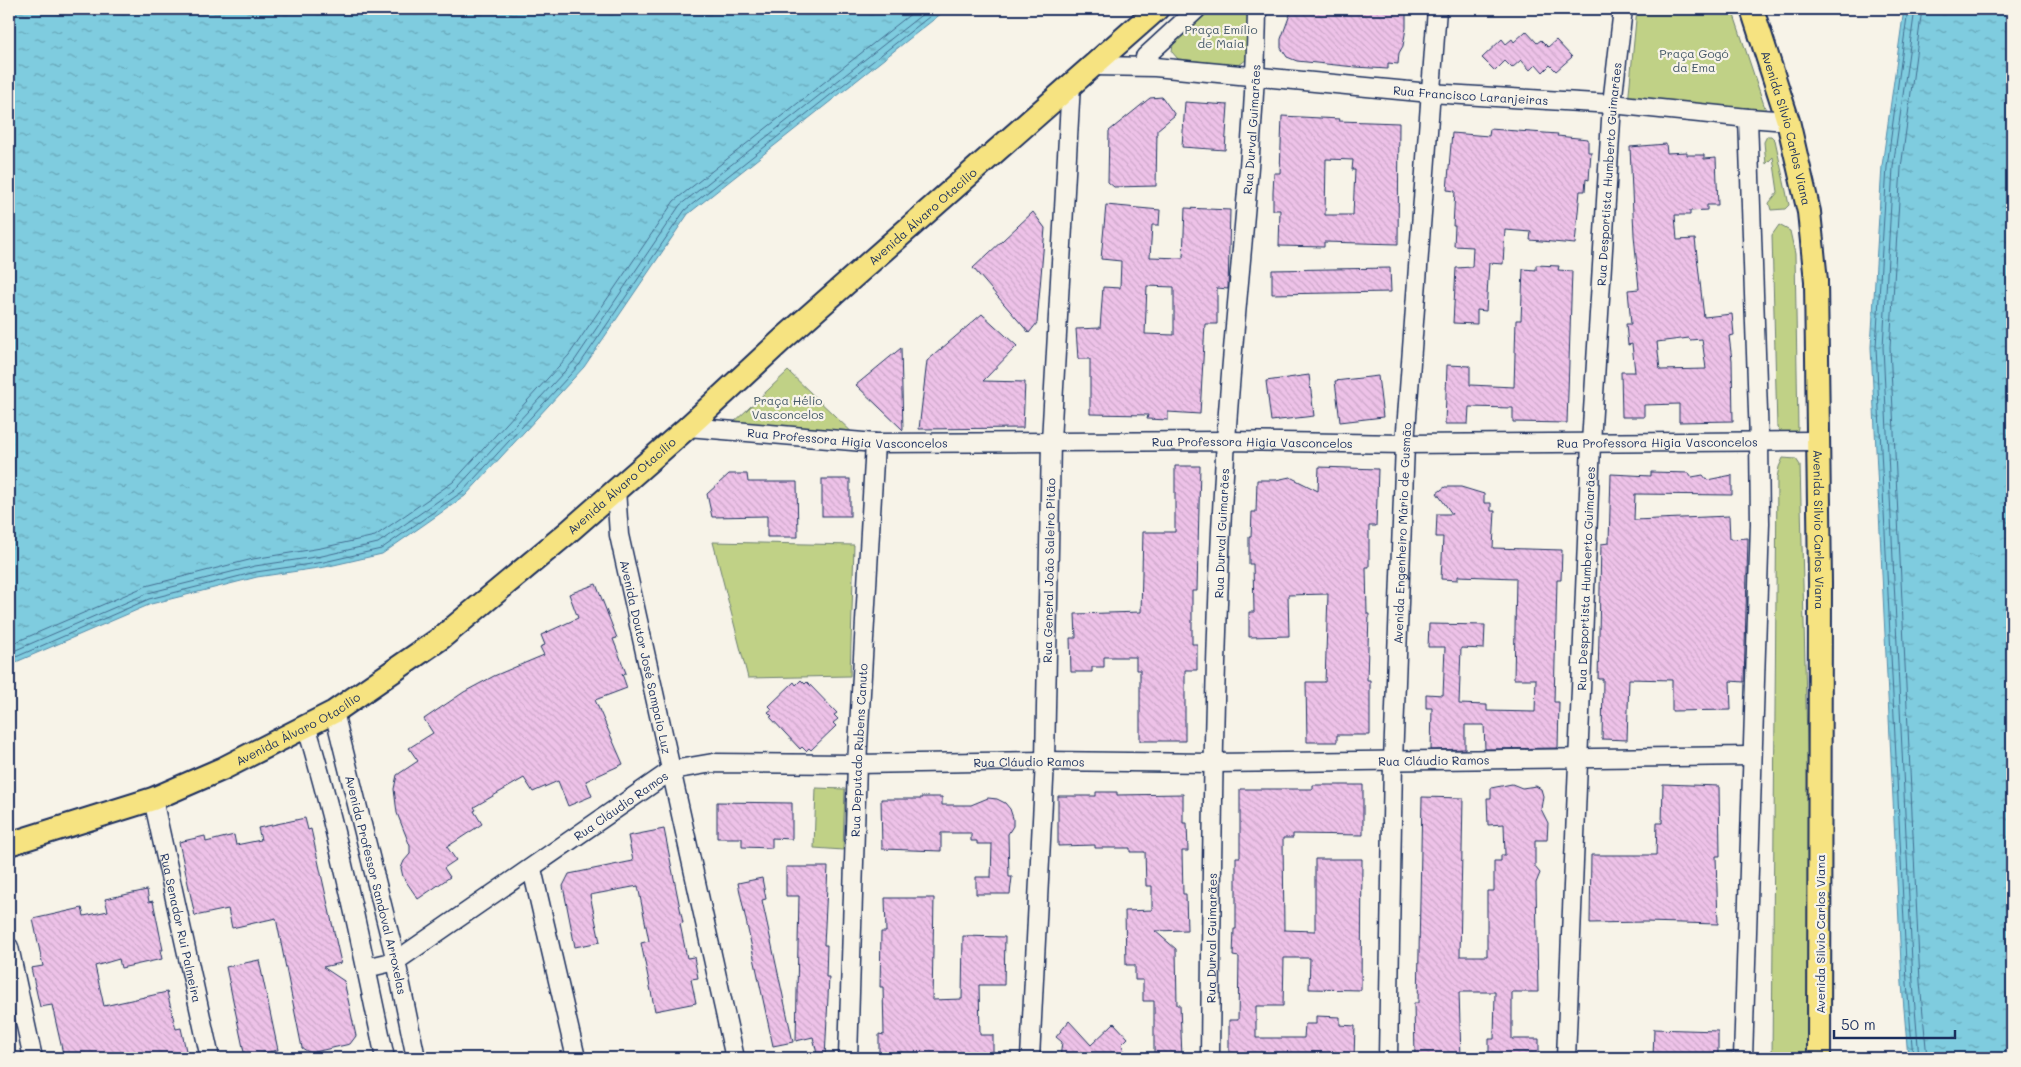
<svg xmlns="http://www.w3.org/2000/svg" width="2021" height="1067" viewBox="0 0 2021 1067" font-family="Mali,sans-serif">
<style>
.green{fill:#c0d186;stroke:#6e8072}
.water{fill:url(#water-ripples);stroke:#578dab}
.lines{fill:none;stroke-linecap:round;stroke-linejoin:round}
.shore{stroke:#436e92;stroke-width:1}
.building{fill:url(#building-back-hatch);stroke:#1b2f5e;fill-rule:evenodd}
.minor-casing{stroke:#1b2f5e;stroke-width:21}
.major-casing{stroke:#1b2f5e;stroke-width:26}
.minor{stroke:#f7f3e8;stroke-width:18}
.major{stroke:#f6e381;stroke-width:22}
.labels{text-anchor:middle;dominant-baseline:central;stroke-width:4.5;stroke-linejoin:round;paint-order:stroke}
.park-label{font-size:12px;fill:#445868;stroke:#f7f3e8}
.street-label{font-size:12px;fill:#1b2f5e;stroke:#f7f3e8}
</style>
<defs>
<pattern id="water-ripples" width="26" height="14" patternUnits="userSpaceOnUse" patternTransform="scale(1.25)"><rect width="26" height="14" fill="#7fccdf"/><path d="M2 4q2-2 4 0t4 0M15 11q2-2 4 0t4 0" fill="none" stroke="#67a6b8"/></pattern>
<pattern id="building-back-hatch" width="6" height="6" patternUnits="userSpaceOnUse" patternTransform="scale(1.25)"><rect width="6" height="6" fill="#eec2e8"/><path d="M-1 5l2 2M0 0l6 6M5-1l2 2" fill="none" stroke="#cca7c9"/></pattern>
</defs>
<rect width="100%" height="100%" fill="#f7f3e8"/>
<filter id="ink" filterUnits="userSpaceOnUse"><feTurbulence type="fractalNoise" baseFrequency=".02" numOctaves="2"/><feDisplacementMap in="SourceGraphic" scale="10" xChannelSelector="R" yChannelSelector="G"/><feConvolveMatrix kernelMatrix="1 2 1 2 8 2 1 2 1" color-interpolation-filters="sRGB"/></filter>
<g filter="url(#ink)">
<!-- green -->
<g class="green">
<path d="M1211,9H1252L1247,59L1238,66L1178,59L1172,52L1173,43Z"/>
<path d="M1637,9H1732L1766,111L1628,104Z"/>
<path d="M1767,136H1771L1775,140L1789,205L1785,209L1771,210L1769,203L1778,192L1773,157L1766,164L1764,142Z"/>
<path d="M1779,225L1790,231L1795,254L1798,429L1794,435H1785L1777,428L1772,235Z"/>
<path d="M788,371L859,439L730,426Z"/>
<path d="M1783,458L1796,459L1800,465L1815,1058H1772L1777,478L1779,467Z"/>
<path d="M713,542L854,545L850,676L748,678Z"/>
<path d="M816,788L845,789L843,850L814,848Z"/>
</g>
<!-- water -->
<g class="water">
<path d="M9,9H947L688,214L584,367L465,496L382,554L325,567L257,577L151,604L9,665Z"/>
<path d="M1904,9H2012V1058H1908L1902,984L1871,347L1882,166Z"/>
</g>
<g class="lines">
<!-- shore -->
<g class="shore">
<path d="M1908,9L1887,167L1876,347L1907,983L1913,1058"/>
<path d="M1915,9L1893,167L1883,347L1913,983L1919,1058"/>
<path d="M1922,9L1901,168L1890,347L1920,982L1927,1058"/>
<path d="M9,645L146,586L253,559L321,548L375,536L453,482L569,355L674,201L917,9"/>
<path d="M9,653L148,593L255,566L322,556L378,543L458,487L575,360L680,205L929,9"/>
<path d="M9,660L149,599L256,572L324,562L381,549L462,492L580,364L685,210L939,9"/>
</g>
</g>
<!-- building -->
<g class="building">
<path d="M1292,9H1406V28L1403,46L1399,53L1398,64L1388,63V69L1355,67L1297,61L1287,57L1281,48V39Z"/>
<path d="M1526,31L1537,43L1541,40L1548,47L1556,40L1572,57L1556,71L1550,65L1543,72L1536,64L1530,70L1521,60L1512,68L1505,61L1495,71L1482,58L1502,39L1506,44L1512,39L1514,42Z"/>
<path d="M1162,97L1175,115L1157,130L1156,186L1114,187L1108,182L1109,131L1150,98Z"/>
<path d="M1185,102L1228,105L1225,150L1182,147Z"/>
<path d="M1282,116L1340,119L1339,121L1399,123L1398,244L1324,242V247L1279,246L1280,210H1273V193L1274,173H1280ZM1326,159L1353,160L1352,170H1355L1353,215H1325Z"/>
<path d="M1490,129L1558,134L1557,136L1588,139V152H1591L1589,180L1586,179L1585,191H1580L1575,244L1530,240L1531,232L1505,230L1503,264L1489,263L1486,311L1477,310V324L1453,323L1456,268L1472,267L1473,247L1454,246L1455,226H1453L1455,191L1447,190L1452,133L1489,136Z"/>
<path d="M1666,144L1667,153L1687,152V155H1704V159L1716,158L1718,205H1707V210L1690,211V215H1675L1677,240L1695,239L1704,317L1732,314L1734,335L1729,336L1732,360L1733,421L1679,422V404L1644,405V417H1622L1621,372H1635L1632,344L1628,345L1626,324H1631L1628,290L1639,289L1634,235L1630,147ZM1689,338L1690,340L1702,339L1706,369L1660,370L1657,342Z"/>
<path d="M1106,205L1160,210L1159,225H1152L1150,257L1183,258L1185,208L1230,210L1228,289L1217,288V324H1205L1200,414L1168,412V420L1147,419L1148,415L1090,414V359H1078L1076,329L1100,328L1103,287L1120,288L1121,261L1101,259ZM1147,286L1174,287V335L1145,334Z"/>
<path d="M1033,212L1045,228L1037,323L1029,333L973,268Z"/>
<path d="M1536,265L1559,266L1558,270L1572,271L1567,423L1513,422V408L1469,407L1468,424H1445L1447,365L1470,366V385L1514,387L1516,320H1521L1523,269L1536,270Z"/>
<path d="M1390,268L1391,292L1272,294V270Z"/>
<path d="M982,314L1017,346L983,381L1025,382L1023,428L919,429L927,361Z"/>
<path d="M901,348L903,430L856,385Z"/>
<path d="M1309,375L1314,416L1271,421L1266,381Z"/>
<path d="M1378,376L1383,417L1340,422L1335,381Z"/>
<path d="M1175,466H1200L1197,591H1192V644H1197V670H1185V741H1140V670H1136V657H1104V667H1092V672H1071L1070,638H1076L1075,614L1141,612L1143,532H1175Z"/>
<path d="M1319,467L1378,469L1376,526H1369V567H1366L1367,614H1369L1367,680H1370V735H1337V742H1307L1306,682H1325L1328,594L1288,595L1289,636L1249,637V612H1254L1253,564H1249V537H1251L1252,512H1256L1257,480H1276L1290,477L1318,491Z"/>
<path d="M1651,472L1689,473L1692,477L1703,475L1707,480L1732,475V495L1635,494L1634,520L1729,516L1730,539L1748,538L1744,682L1730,681L1731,710L1672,711V680L1629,679L1627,740L1602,739L1603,679H1598L1601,544L1609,543L1611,474L1651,476Z"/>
<path d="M729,474H747L748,482H797L798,537H767V516L712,517L707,494Z"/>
<rect x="822" y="479" width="28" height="37"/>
<path d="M1445,487H1461L1484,494V503H1491V511H1495L1493,548L1562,550L1561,580H1557L1554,702H1559L1558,748L1485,749L1484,725H1465V749L1431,750L1432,708H1426V694L1443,695L1445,647H1428L1429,624L1485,625L1484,649L1461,648L1459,704L1487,705V711L1535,712L1536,679H1514L1516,578L1458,576V580L1441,579L1443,537H1436L1437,514H1452L1437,493Z"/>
<path d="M596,584L617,638L613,639L626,673L622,674L627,688L595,700L623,764L586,781L592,796L568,806L558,781L533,792L524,778L474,807L476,810L474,811L482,824L447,847L456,860L444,868L450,877L418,899L403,877L401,868L404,861L410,854V846L397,813L394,789L397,775L418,761L409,748L433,733L424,719L464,692L494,676L544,655L540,647L545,645L541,635L578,618L569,594Z"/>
<path d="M801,680L805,684L807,682L837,713L834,715L838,719L833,723L836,726L811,750L809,748L806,751L802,747L800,749L770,717L772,716L768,712L772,709L769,706L794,682L796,685Z"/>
<path d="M1512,784L1522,788L1536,786L1541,789L1543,796L1541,809L1548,823L1547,840H1535V867L1540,873L1536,883L1538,992H1512V1039H1539V1058H1489V1039H1494L1495,992H1459L1461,1058H1415L1414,1003H1418L1422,797L1463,798L1460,956H1487V891H1494V861H1501V855H1505L1504,824L1488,825L1487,798H1491V788Z"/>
<path d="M1663,784L1719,786L1720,856H1716L1718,924L1645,922L1590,923L1591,855H1656L1657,823H1662Z"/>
<path d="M1313,785H1363V835L1293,834V838H1283L1284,930L1315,931V859H1362L1361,990L1309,989L1310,958H1284L1283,1006H1256V1038H1304L1305,1024H1316V1016L1340,1017V1025L1355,1026L1354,1058H1229V1020H1238L1239,957L1233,956L1234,929H1236V857H1240V789H1313Z"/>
<path d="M1096,792H1117V795L1183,794V823H1187L1188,851H1182L1183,894H1186L1187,930L1155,931L1176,949L1177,1005H1180L1182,1058H1154V1001H1143V980H1135V965H1126L1125,911L1152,910V886H1146L1145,852H1130V848H1095V845L1058,846V796H1096Z"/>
<path d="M921,797H942V805H971L988,798L997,799L1005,803L1010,809L1013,818V826L1008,834L1009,877H1012L1010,894H976V877H991L992,844H977V841H971V833H941V851L882,849L881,799H921Z"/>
<path d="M717,802L792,803V839L772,838V848L742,847V838H717Z"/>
<path d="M305,818L308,830L311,829L341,963L323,967L344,981L356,1036L350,1044L310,1053L302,1048L276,918L232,928L228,909L195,916L179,842L205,836L206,842L234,835L236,845L261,840L258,828Z"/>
<path d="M664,829L683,923L680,924L687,958L694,957L698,978L691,979L696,1003L655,1011L641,943L649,941L638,886L590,895L600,942L575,947L563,886L569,874L633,861L628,836Z"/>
<path d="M786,867H828L824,945H827L826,977H829L825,1058H818L813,1037L796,1041L799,896H786Z"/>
<path d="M762,878L766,899L762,900L793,1042L773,1046L738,883Z"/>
<path d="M147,890L149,902L153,901L163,950H160L162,959L121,968L119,959L95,966L104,1006L167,992L176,1029L181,1028L187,1055L170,1058H64L52,1005L40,1007L31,968L43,966L33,919L82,908L84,916L108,911L105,899Z"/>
<path d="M885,898H934L932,1000L962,999L963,936L1005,937L1004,985H979L980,1035H993V1058H879V1034L884,1035L883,987H880L881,932H886Z"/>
<path d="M259,960L278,1050L245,1057L226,967Z"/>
<path d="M1069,1021L1091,1045L1114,1023L1128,1038L1122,1044L1126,1058H1060L1062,1042L1056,1037Z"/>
<path d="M1654,1029L1718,1031V1058H1653Z"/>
</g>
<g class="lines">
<!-- minor casing -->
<g class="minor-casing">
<g id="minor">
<path d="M1145,57L1197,9"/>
<path id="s1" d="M1092,66L1155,67L1430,93L1612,104L1748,118L1788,121"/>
<path id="s2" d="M688,427L875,443L1226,441L1405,444L1818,441"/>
<path id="s3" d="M616,489L619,535L735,1058"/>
<path id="s4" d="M334,712L396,961L416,1058"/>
<path d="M307,728C339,836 362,948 385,1058"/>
<path id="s5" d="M153,799L210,1058"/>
<path d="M532,869L576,1058"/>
<path d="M9,947L33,1058"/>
<path id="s6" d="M366,968L396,961L672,770L713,763L857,764L1045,761L1212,763L1751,756"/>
<path id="s7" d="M848,1058L857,764L875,443"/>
<path id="s8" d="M1030,1058L1045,761L1051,441L1071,84"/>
<path id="s9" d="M1210,1058C1212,852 1213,646 1226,441C1235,297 1255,153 1257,9"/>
<path id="s10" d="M1388,1058L1393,761L1405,444L1437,9"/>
<path id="s11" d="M1566,1058L1591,443L1612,104L1623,9"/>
<path d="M1743,1058L1760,523L1759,441L1748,118"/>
</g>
</g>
<!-- major casing -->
<g class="major-casing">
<g id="major">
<path id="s12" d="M1752,9L1788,121L1809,212L1816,281L1820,583L1819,1058"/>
<path id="s13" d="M9,844L153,799L222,769L334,712L441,638L566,534L688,427L783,339L1157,9"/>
</g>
</g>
<!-- minor -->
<use href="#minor" class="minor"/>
<!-- major -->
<use href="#major" class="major"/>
</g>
</g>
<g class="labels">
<!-- park labels -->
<g class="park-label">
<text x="1221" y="29">Praça Emílio<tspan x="1221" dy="14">de Maia</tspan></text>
<text x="1694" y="53">Praça Gogó<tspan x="1694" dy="14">da Ema</tspan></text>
<text x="788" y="400">Praça Hélio<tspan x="788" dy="14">Vasconcelos</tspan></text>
</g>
<!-- street labels -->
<g class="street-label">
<text stroke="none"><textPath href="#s1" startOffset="380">Rua Francisco Laranjeiras</textPath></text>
<text stroke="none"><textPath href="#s12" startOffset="124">Avenida Silvio Carlos Viana</textPath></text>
<text stroke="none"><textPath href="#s9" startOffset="930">Rua Durval Guimarães</textPath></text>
<text stroke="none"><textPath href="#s11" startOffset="885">Rua Desportista Humberto Guimarães</textPath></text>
<text stroke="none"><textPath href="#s13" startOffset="1122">Avenida Álvaro Otacílio</textPath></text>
<text stroke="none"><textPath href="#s2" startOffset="160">Rua Professora Higia Vasconcelos</textPath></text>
<text stroke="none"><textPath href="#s2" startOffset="565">Rua Professora Higia Vasconcelos</textPath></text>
<text stroke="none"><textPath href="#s2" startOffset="970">Rua Professora Higia Vasconcelos</textPath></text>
<text stroke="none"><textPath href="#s13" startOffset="718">Avenida Álvaro Otacílio</textPath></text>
<text stroke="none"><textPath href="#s12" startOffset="529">Avenida Silvio Carlos Viana</textPath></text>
<text stroke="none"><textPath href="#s9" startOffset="525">Rua Durval Guimarães</textPath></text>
<text stroke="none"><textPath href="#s10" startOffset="525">Avenida Engenheiro Mário de Gusmão</textPath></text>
<text stroke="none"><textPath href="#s8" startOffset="488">Rua General João Saleiro Pitão</textPath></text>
<text stroke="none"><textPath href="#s11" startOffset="480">Rua Desportista Humberto Guimarães</textPath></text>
<text stroke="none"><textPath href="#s3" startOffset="171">Avenida Doutor José Sampaio Luz</textPath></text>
<text stroke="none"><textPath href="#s13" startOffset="312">Avenida Álvaro Otacílio</textPath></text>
<text stroke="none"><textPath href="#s7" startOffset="308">Rua Deputado Rubens Canuto</textPath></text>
<text stroke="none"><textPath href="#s6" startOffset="1129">Rua Cláudio Ramos</textPath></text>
<text stroke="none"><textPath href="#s6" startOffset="724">Rua Cláudio Ramos</textPath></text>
<text stroke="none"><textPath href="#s6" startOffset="304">Rua Cláudio Ramos</textPath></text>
<text stroke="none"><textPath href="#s4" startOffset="178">Avenida Professor Sandoval Arroxelas</textPath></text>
<text stroke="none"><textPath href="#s5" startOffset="132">Rua Senador Rui Palmeira</textPath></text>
<text transform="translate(1820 934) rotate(-90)">Avenida Silvio Carlos Viana</text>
<text stroke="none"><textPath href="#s9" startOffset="120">Rua Durval Guimarães</textPath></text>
</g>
</g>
<!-- margin -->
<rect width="2021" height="1067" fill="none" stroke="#f7f3e8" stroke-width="30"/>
<rect x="15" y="15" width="1991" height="1037" fill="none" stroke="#1b2f5e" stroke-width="2" filter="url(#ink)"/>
<!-- scale -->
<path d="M1834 1030v8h121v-8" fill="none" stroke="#1b2f5e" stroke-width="2.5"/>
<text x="1841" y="1030" font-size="15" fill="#1b2f5e" stroke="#f7f3e8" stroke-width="4" paint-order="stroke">50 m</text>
</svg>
